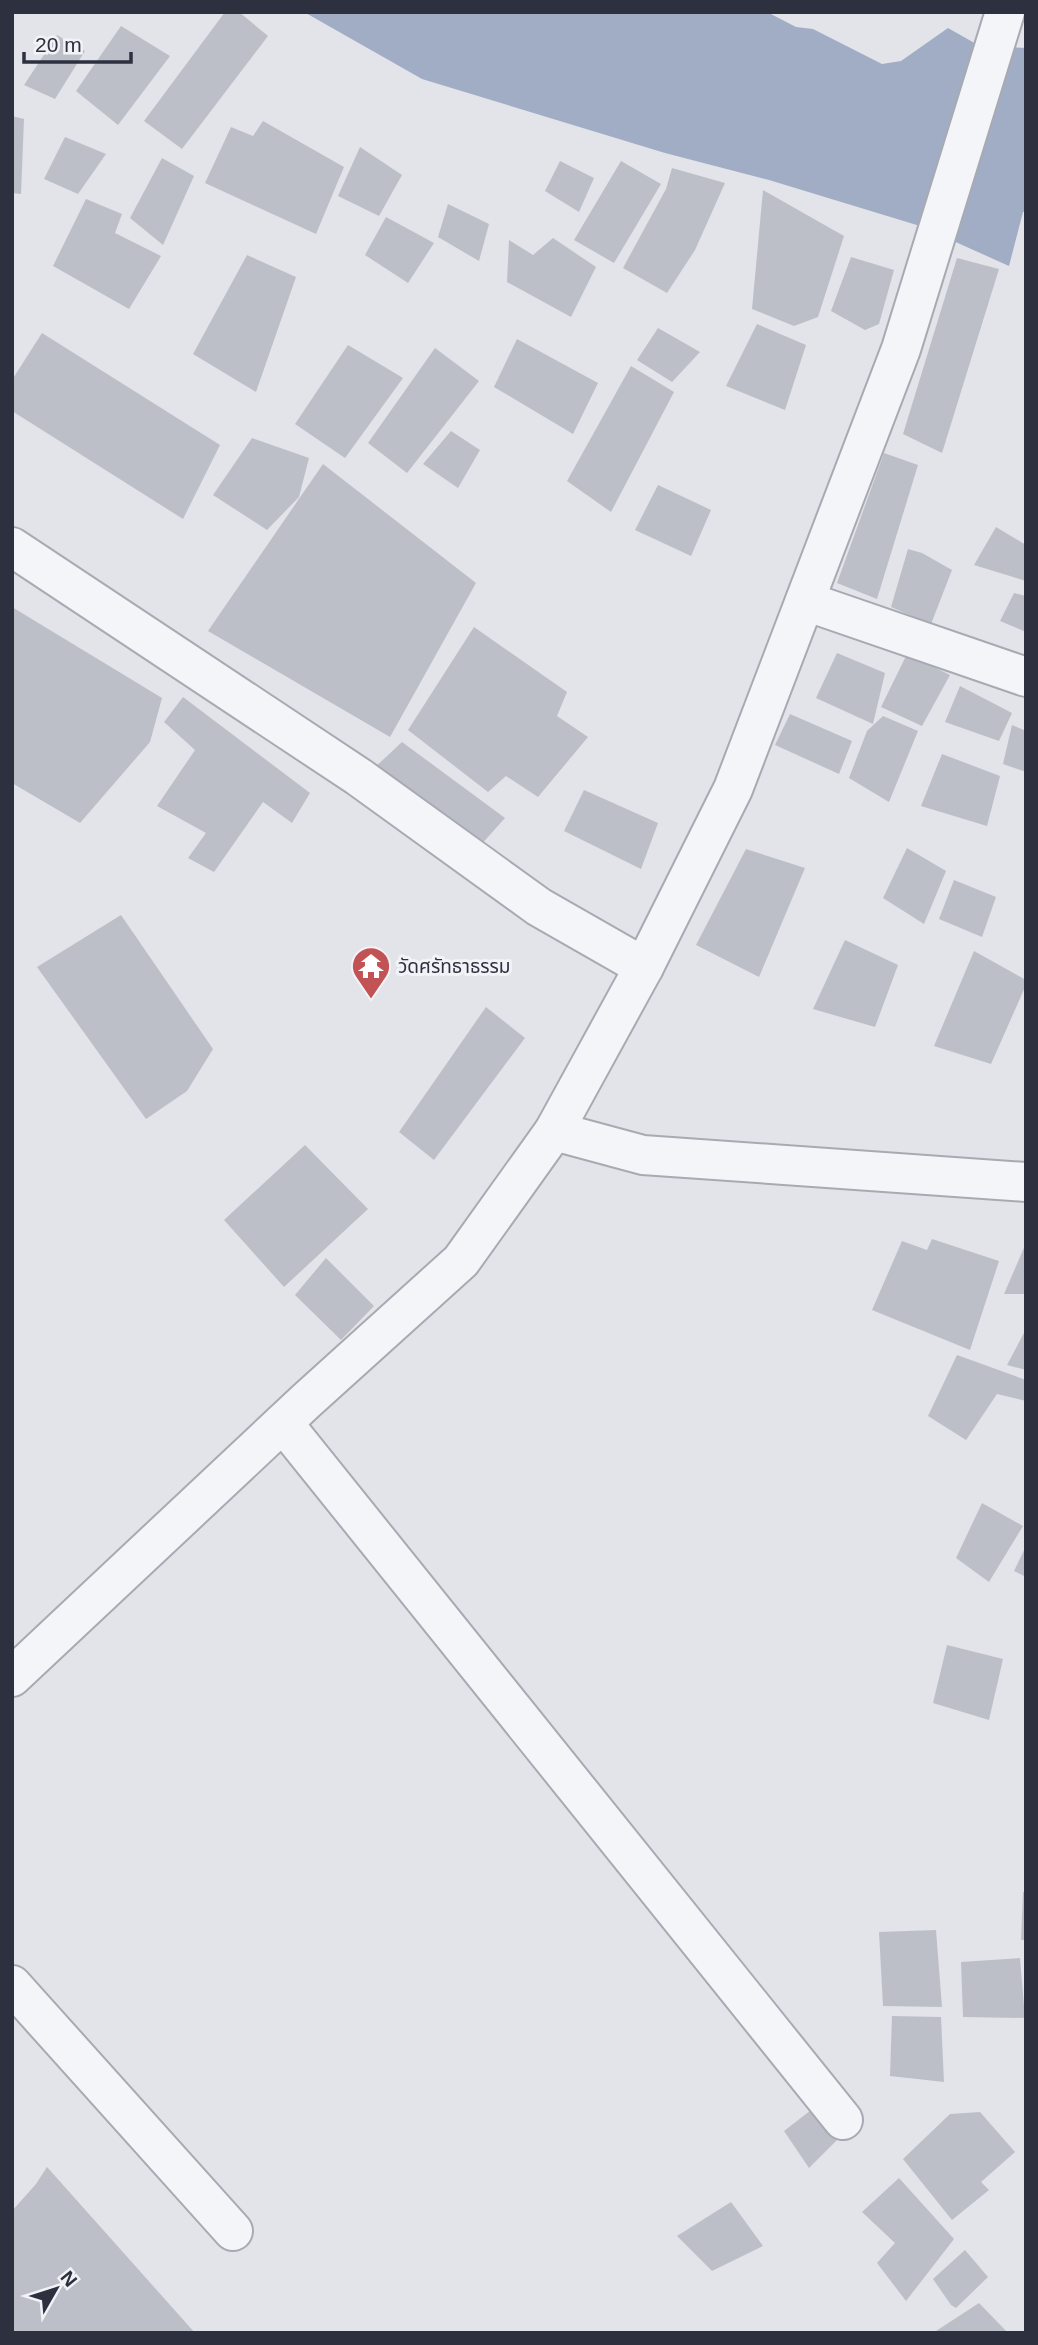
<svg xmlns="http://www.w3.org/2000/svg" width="1038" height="2345" viewBox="0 0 1038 2345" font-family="Arial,'Noto Sans Thai',sans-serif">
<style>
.water{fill:#a1adc5}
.building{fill:#bdbfc8}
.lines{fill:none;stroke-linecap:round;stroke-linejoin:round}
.minor-casing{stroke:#a8aab3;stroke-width:42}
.minor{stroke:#f4f5f8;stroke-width:38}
.labels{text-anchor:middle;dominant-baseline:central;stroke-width:6;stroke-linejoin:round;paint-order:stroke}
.poi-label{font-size:19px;fill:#2c303f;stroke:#f1f3f7;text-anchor:start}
</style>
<rect width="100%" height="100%" fill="#e2e4e9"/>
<!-- water -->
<path class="water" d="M304,12H767L796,27L813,29L882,64L901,61L948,28L978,45L1026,48V211L1023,212L1009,266L920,226L769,180L665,153L422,79Z"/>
<!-- building -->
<g class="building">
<path d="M225,12H239L268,36L182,149L144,121Z"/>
<path d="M121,26L170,56L118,125L76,91Z"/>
<path d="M57,35L85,51L55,99L24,85Z"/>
<path d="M12,116L24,119L21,194L12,193Z"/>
<path d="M263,121L344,167L316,234L205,183L231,127L253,136Z"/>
<path d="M65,137L106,154L78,194L44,179Z"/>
<path d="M360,147L402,175L379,216L338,196Z"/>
<path d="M162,158L194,176L163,245L130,218Z"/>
<path d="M560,161L594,178L579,212L545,191Z"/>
<path d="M621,161L661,184L614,263L574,240Z"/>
<path d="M672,168L725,183L695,250L667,293L623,268L666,189Z"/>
<path d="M763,190L844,236L818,317L794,326L752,309Z"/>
<path d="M86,199L122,214L115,233L161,256L129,309L53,266Z"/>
<path d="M448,204L489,224L479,261L438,237Z"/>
<path d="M386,217L434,243L408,283L365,255Z"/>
<path d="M553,238L596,267L571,317L507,282L509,240L533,255Z"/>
<path d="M247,255L296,277L256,392L193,354Z"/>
<path d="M851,257L894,270L879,324L865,330L831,311Z"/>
<path d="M957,258L999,269L942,453L903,434Z"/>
<path d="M757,324L806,345L785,410L726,386Z"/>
<path d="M658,328L700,352L672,382L637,360Z"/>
<path d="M42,333L220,445L183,519L12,411V380Z"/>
<path d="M517,339L598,383L573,434L494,387Z"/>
<path d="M348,345L403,378L345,458L295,424Z"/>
<path d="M435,348L479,381L407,473L368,443Z"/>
<path d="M631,366L674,392L611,512L567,481Z"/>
<path d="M451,431L480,450L458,488L423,464Z"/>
<path d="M252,438L309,458L299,497L267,530L213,495Z"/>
<path d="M884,453L918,465L877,599L837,583Z"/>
<path d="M323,464L476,583L390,737L208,631Z"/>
<path d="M658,485L711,510L691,556L635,530Z"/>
<path d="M996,527L1026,545V581L974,565Z"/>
<path d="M908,549L922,553L952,570L931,624L891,607Z"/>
<path d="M1014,593L1026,596V632L1000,621Z"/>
<path d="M12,607L162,698L150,742L80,823L12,783Z"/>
<path d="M474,627L567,692L557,716L588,737L538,797L506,776L488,792L408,730Z"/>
<path d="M837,653L885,673L873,724L816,698Z"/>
<path d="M907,654L950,675L922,726L881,707Z"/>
<path d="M960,686L1012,713L999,741L945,722Z"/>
<path d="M183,697L310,793L292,823L263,802L214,872L188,858L206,833L157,806L195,750L164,722Z"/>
<path d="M790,714L852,741L839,774L775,745Z"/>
<path d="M883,716L918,731L889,802L849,778L867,731Z"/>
<path d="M1012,725L1026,731V772L1003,764Z"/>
<path d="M402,742L505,818L479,847L370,772Z"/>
<path d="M942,754L1000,776L987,826L921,806Z"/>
<path d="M584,790L658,823L641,869L564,831Z"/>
<path d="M907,848L946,871L924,924L883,898Z"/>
<path d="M746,849L805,868L759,977L696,945Z"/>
<path d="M954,880L996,897L982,937L939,919Z"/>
<path d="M121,915L213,1049L187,1091L146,1119L37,967Z"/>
<path d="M845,940L898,965L875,1027L813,1009Z"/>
<path d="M974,951L1026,980V985L991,1064L934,1046Z"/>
<path d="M486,1007L525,1038L434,1160L399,1132Z"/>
<path d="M305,1145L368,1209L284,1287L224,1220Z"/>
<path d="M932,1239L999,1261L970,1350L872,1310L902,1241L927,1250Z"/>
<path d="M1026,1243V1294H1004Z"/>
<path d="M326,1258L374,1306L341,1340L295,1295Z"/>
<path d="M1026,1329V1370L1007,1365Z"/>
<path d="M957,1355L1026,1380V1401L997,1394L966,1440L928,1416Z"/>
<path d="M982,1503L1023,1526L989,1582L956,1558Z"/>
<path d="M1026,1546V1577L1014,1571Z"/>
<path d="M947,1645L1003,1659L989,1720L933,1703Z"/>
<path d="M1023,1892H1026V1940H1021Z"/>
<path d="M936,1930L942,2007L883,2006L879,1932Z"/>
<path d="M1020,1958L1025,2018L963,2017L961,1962Z"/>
<path d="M892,2016L941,2017L944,2082L890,2076Z"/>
<path d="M815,2107L842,2135L809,2168L784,2131Z"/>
<path d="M980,2112L1015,2152L981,2182L989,2190L952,2220L903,2159L950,2114Z"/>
<path d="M47,2167L195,2333H12V2211L36,2184Z"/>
<path d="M899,2178L954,2239L906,2301L877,2263L895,2243L862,2212Z"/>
<path d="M731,2202L763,2246L712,2271L677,2236Z"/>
<path d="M965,2250L988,2277L956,2308L951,2305L933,2279Z"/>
<path d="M979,2303L1008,2333H933Z"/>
</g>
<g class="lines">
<!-- minor casing -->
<g class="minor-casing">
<g id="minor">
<path d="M12,547L359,777L539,907L644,967"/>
<path d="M805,601L1026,677"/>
<path d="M554,1131L643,1155L1026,1182"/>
<path d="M283,1423L843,2120"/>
<path d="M12,1677L306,1401L461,1261L554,1131L644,967L733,789L901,349L1005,12"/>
<path d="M12,1985L233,2231"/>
</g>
</g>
<!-- minor -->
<use href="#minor" class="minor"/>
</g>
<!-- icons -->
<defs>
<g id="temple-pin" transform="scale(2.0125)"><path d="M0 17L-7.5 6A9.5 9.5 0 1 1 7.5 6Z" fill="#c25354" stroke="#f1f3f7"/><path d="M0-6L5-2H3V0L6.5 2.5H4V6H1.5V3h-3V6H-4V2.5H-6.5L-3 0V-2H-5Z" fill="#fff"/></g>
</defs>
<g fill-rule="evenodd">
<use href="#temple-pin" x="371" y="966"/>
</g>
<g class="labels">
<!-- poi labels -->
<g class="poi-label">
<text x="398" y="966">วัดศรัทธาธรรม</text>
</g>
</g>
<!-- border -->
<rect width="1038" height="2345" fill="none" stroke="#2c303f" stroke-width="28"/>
<!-- north arrow -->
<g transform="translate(56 2289) rotate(51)" stroke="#f1f3f7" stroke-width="5" paint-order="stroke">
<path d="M0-5L12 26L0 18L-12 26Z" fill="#2c303f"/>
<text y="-10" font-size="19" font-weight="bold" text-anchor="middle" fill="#2c303f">N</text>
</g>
<!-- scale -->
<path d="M24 52v10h107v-10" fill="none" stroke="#2c303f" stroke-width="3.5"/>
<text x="35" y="52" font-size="21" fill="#2c303f" stroke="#f1f3f7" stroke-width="5" paint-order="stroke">20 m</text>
</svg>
